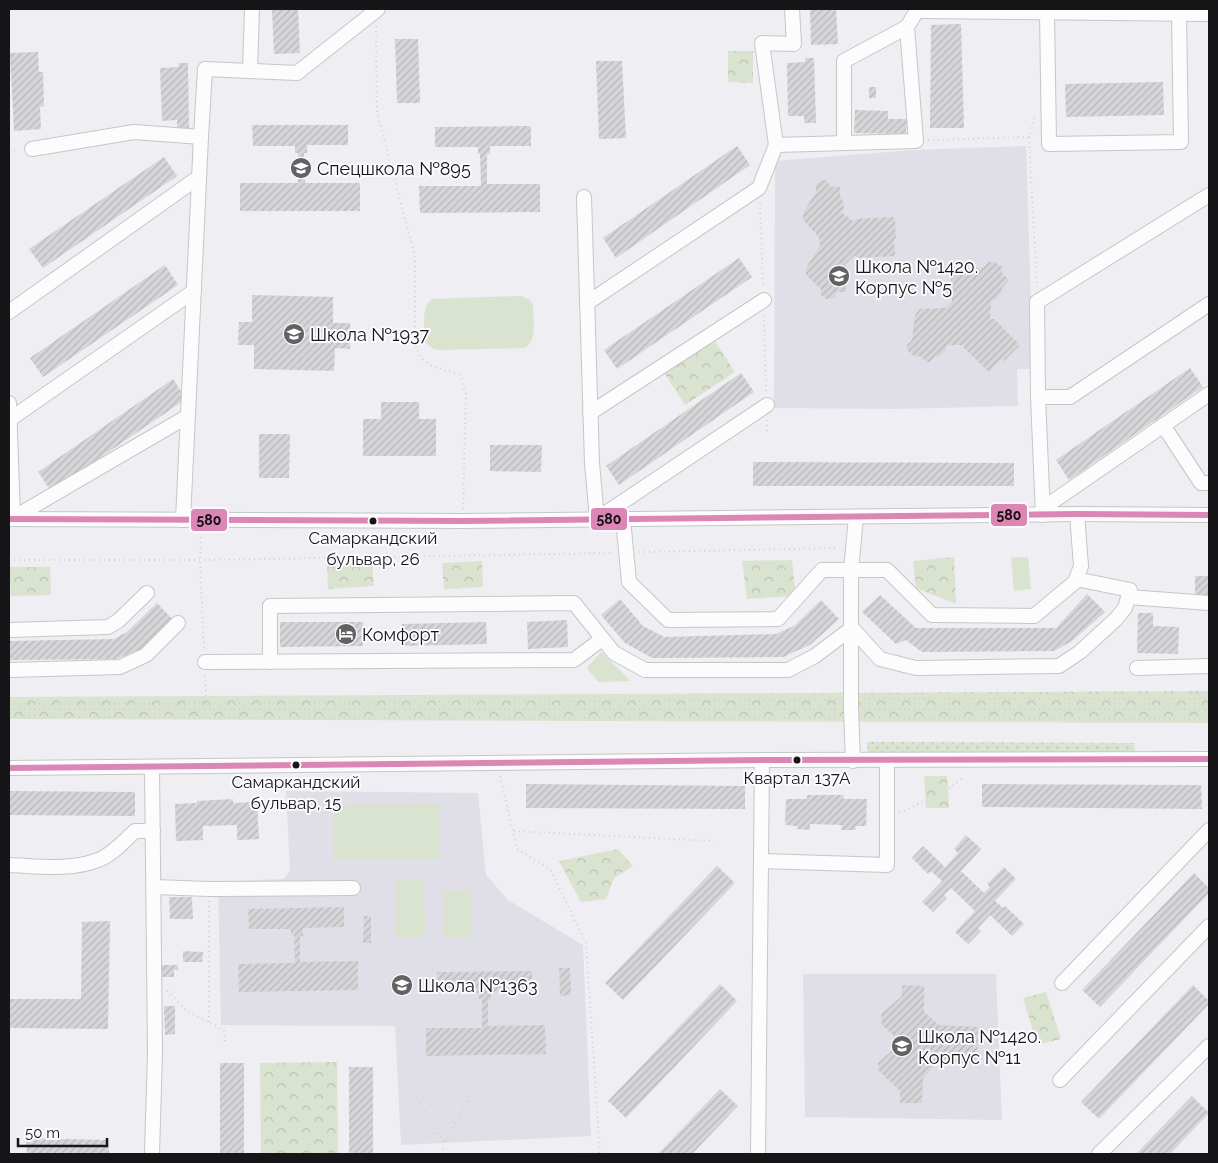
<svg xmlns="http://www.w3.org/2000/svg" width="1218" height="1163" viewBox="0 0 1218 1163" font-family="Raleway,sans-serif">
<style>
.built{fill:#e0dfe7}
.grass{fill:url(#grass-dots)}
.forest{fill:url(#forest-crowns)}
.pitch{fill:#dae3d0}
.building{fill:url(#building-hatch)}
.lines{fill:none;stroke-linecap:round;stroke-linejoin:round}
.minor-casing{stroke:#c6c6c9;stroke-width:16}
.path{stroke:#d1d1d2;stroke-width:2;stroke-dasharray:1 4;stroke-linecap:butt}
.minor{stroke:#fdfcfd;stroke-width:14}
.bus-1-casing{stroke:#fbfbff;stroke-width:10}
.bus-1{stroke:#dc86b6;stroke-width:6}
.bus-dot{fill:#161618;stroke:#fbfbff;stroke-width:2}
.labels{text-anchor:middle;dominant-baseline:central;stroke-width:4;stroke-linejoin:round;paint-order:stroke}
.bus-label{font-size:17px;fill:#161618;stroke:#fbfbff}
.poi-label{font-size:18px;fill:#161618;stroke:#fbfbff;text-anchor:start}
.line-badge{stroke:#fbfbff;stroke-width:2}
.pale-badge-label{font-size:14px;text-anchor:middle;font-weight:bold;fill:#111}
</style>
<defs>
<pattern id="grass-dots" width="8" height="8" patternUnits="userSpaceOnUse" patternTransform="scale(1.25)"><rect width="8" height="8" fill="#dae3d0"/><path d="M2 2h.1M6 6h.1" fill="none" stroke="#bac2b2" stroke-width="1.8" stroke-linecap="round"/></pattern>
<pattern id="forest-crowns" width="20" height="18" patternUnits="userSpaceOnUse" patternTransform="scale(1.25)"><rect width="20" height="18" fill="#dae3d0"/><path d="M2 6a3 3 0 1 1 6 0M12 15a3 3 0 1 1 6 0" fill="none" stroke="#bac2b2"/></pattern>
<pattern id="building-hatch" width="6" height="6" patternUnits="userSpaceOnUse" patternTransform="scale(1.25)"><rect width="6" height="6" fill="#d6d5d7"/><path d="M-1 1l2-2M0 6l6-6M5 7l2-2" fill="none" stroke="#b7b6b8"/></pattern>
</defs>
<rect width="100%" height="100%" fill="#efeef2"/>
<!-- built -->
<g class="built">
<path d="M1026,146L1033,369H1017L1018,406L895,409L774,408L775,161L913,150Z"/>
<path d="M286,791L478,793L486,875L508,900L583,945L591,1136L401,1145L395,1026L221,1025L218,882L283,879L290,871Z"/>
<path d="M803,974H996L1002,1120L805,1117Z"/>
</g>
<!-- grass -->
<path class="grass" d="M867,742L1134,743L1135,751L868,759Z"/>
<!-- forest -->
<g class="forest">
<path d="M728,51H753V83L728,82Z"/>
<path d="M713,338L735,372L685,405L663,371Z"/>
<path d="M954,557L956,604L916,588L913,561Z"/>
<path d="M792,560L796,596L747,599L742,561Z"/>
<path d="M482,561L483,587L444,589L442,563Z"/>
<path d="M372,562L374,586L328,589L327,563Z"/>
<path d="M9,567H50L51,595L11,596Z"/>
<path d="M1209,691V723L9,719V697Z"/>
<path d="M924,776H947L949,808H926Z"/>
<path d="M618,849L633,866L614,878L606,899L581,902L559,861Z"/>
<path d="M1046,992L1061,1039L1037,1045L1023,998Z"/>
<path d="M337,1062L338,1154H261L260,1063Z"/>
</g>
<!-- pitch -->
<g class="pitch">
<path d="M521,296L530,300L533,305C533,319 538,340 525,348L438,350L433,349L425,342C425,328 420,309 432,299Z"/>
<path d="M1028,557L1031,589L1014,591L1011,558Z"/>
<path d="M601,652L631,681L598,682L587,668Z"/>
<path d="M439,804L440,859H334V805Z"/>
<path d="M395,879H424L425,937H396Z"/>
<path d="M471,890L472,937H443V891Z"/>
</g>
<!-- building -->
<g class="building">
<path d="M272,9H298L300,53L274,54Z"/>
<path d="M810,9H836L838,44L811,45Z"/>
<path d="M961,24L964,128H930L931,25Z"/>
<path d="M395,39H418L420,103H397Z"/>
<path d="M38,52L39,72H43L44,106L40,107L41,129L14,131L10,53Z"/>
<path d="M805,58H814L816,123H804V116H788L787,63L805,62Z"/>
<path d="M596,61H622L626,138L599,139Z"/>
<path d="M178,63H188L189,128H177V120L162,121L160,68L179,67Z"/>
<path d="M1163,82L1164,115L1066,117L1065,84Z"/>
<rect x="869" y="87" width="7" height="11"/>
<path d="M855,110L888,111V119H907L906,134L854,133Z"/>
<path d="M252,125H348V145H307V153H304L305,183H360V211H240V183H298V153H295V146H253Z"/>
<path d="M531,126V146H490V154H487V184H540V212L420,213L419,186H481L480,154H478V147H435V127Z"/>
<path d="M737,146L750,165L616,258L603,238Z"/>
<path d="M164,157L177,176L43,268L29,249Z"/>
<path d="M826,180L831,187L840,186V197L843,201L844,209L841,212L854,222L856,219L893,217L895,219L896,239H894L895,256L858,258L855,255L845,265L848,268V276L845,281L846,292H837L834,298L826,299L821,295V289L806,275V268L820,246L819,237L803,220V213L816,192V185L819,181Z"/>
<path d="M739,258L752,277L617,369L604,350Z"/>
<path d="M989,262H995L1002,267V273L1009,280L1002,288L1001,293L995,300H991L990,319H994L1018,343L1019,346L1004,361L1002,359L989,372L964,348V345H946V350L940,356H936L928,363L920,356H914L907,350V345L912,340L915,315L920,309L946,308L952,302L951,278L956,272L984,267Z"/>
<path d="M165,265L178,285L43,377L30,358Z"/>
<path d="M252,295L333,297V323H350V349L335,348L334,371L254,369V345H238L239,322H252Z"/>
<path d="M1190,368L1203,387L1069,480L1056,460Z"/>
<path d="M741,373L754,392L619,485L606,466Z"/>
<path d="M173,379L186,399L51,491L38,472Z"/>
<path d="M381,402H419V419H436V456H363V419H381Z"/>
<path d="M259,434H290L289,478H259Z"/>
<path d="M490,445H542L541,472L490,471Z"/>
<path d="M753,462L1014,463V486H753Z"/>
<path d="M1195,576H1209V596L1195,597Z"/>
<path d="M1087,594L1105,612L1072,641L1054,651L922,652L906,640L896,644L862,612L880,595L916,628H1056Z"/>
<path d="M620,599L643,626L664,637L776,634L794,626L821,600L839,619L810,645L783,657L652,658L625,643L601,615Z"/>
<path d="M157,603L172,619L141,649L116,659L9,660V641L114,639L127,632Z"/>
<path d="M1138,613H1153V626L1179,627L1178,654L1137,653Z"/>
<path d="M567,620L568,647L528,649L527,622Z"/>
<path d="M280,622H363V646L280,647Z"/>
<path d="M486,622L487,644L403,646L402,624Z"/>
<path d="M526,784L745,786V809L526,808Z"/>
<path d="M982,784L1201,785L1202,809L982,807Z"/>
<path d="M9,791L135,792V816L9,815Z"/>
<path d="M807,795H844L843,799H867L866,826H855L856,830H841L842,825L810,824V830L797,829V826L785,825L786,799H807Z"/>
<path d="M233,799V803L257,802L259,839L237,840V825L203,826V840L176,841L175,804L197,803V801Z"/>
<path d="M966,835L981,849L961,871L984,893L990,887L987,884L1004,867L1016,879L995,901L1003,908L1005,906L1024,924L1012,936L990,915L978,928L981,931L968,944L955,932L975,911L951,888L944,895L947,898L933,912L922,902L942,881L931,871L928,874L912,858L923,846L945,867L958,853L954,849Z"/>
<path d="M717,866L735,883L623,1000L605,983Z"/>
<path d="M1194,873L1209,888V893L1100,1007L1082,990Z"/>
<path d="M169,897H192L193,919H170Z"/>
<path d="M344,907V927L303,928V936H300V962L358,961V990L239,992L238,964L295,963L294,935H291V929H249L248,909Z"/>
<path d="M364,916H371V943H363Z"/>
<path d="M110,921L108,1029L9,1028V999H81L82,922Z"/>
<path d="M183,951L203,952L202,962H183Z"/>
<path d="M162,965H178V970H174V977H162Z"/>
<path d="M559,968H570L571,995L560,996Z"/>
<path d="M532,971V991L491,992V1000H488V1026L545,1025L546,1054L426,1056V1028H482V999H479V993H438L437,972Z"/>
<path d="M720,984L737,1001L626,1118L608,1101Z"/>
<path d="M902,985L924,986V1012L939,1025L978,1027L977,1064L938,1062L923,1078L922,1103H900V1091L879,1071L878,1063L895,1048L894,1036L882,1025L881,1014L902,996Z"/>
<path d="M1193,985L1209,1001V1004L1099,1119L1081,1102Z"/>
<path d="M164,1006H175V1034L165,1035Z"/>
<rect x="220" y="1063" width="24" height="91"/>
<rect x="349" y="1067" width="24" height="87"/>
<path d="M720,1089L738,1106L692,1154H658Z"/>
<path d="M1192,1096L1209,1113L1170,1154H1136Z"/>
<path d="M26,1138L108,1140L109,1154H27Z"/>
</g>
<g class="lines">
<!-- minor casing -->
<g class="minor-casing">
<g id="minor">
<path d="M792,9L794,44L762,43L776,145L916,141L907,27L918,9"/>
<path d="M918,11L1209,14"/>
<path d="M1047,12L1049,144L1181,142L1179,14"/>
<path d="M250,71L252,9"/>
<path d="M844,143V61L907,27"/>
<path d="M32,149L134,132L201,137L205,69L297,73L378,9"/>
<path d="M584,197L592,463L597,519L767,405"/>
<path d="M587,303L759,188L776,145"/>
<path d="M9,312L199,177"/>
<path d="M1038,397H1070L1209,304"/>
<path d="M9,403L13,518L188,416"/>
<path d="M590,413L764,300"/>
<path d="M9,420L194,291"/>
<path d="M1163,425L1201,483H1209"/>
<path d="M1042,509L1209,394"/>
<path d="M1043,515L1038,397L1037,302L1209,195"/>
<path d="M9,519L463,521L1077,514L1209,515"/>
<path d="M623,519L629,582L668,620L778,619L822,570H887L932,615L1034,616L1075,582L1081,566L1077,514"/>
<path d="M183,520L201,137"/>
<path d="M1128,597L1209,603"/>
<path d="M9,630L108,627L118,621L147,593"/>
<path d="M205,662L574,660L602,639"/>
<path d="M270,662V606L574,603L614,653L645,670H788L815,656L852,628L880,659L916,668L1059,666L1080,652L1116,619L1125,608L1130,590L1076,579"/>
<path d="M1137,668L1209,666"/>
<path d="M9,670L120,667L146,655L178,623"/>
<path d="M853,761L851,709V570L856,517"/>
<path d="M152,767L155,1052L152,1154"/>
<path d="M9,768L762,760L1209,759"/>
<path d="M761,861L887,865V761"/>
<path d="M9,865C38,866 70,871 98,860C112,855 124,841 135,831H153"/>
<path d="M154,887L209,889L353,888"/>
<path d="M1062,983L1209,830"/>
<path d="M1060,1080L1209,926"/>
<path d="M758,1154L762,760"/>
<path d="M1099,1154L1209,1046"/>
</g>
</g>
<!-- path -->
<g class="path">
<path d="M376,26L377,112L415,257V344L421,358L432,366L460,375L466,395L463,509"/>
<path d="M1029,137L1037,287"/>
<path d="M928,140L1029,137L1035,116"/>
<path d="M9,151L19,150"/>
<path d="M760,203L763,288"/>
<path d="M764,315L766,393"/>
<path d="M767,420V431"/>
<path d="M201,532L200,560L204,650"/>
<path d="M639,552L839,548"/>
<path d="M9,560H200L614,553"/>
<path d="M205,675L207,709"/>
<path d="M864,699H1209"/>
<path d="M9,704L839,700"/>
<path d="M9,709H839"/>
<path d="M864,709H1209"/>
<path d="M9,716L208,718H839"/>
<path d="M864,718L1209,719"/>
<path d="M500,776L517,849L550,869L586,943L600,1154"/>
<path d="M949,789L964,776"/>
<path d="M899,812C906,812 918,803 926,800"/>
<path d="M514,831L714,841"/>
<path d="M209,901V1023"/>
<path d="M167,991L187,1011L224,1030L225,1044"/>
<path d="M417,1098L444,1143L473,1092"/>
<path d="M442,1154L444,1144"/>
<path d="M573,1154L600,1153"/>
</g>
<!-- minor -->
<use href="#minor" class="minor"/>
<!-- bus-1 casing -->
<g class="bus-1-casing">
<g id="bus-1">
<path d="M9,519L463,521L1077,514L1209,515"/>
<path d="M9,768L762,760L1209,759"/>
</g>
</g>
<!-- bus-1 -->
<use href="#bus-1" class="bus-1"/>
</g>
<!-- icons -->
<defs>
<g id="school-disc" transform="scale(1.125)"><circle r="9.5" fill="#626264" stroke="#fbfbff"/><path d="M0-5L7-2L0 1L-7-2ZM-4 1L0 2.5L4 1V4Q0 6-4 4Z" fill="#fff"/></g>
<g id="hotel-disc" transform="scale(1.125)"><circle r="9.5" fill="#626264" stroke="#fbfbff"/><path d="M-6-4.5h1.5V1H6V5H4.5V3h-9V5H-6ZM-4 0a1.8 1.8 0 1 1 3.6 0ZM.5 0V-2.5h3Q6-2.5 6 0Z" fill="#fff"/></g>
</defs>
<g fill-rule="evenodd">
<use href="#school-disc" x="301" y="168"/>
<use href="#school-disc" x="839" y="276"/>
<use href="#school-disc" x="294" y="334"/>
<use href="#hotel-disc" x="346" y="634"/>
<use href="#school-disc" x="402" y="985"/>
<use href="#school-disc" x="902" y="1046"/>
</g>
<!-- markers -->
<g class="bus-dot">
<circle cx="373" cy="521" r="4.5"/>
<circle cx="797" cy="760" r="4.5"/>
<circle cx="296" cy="765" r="4.5"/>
</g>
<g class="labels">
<!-- bus labels -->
<g class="bus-label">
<text x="373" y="538">Самаркандский<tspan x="373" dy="21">бульвар, 26</tspan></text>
<text x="797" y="778">Квартал 137А</text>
<text x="296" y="782">Самаркандский<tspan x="296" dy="21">бульвар, 15</tspan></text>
</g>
<!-- poi labels -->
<g class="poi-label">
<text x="317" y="168">Спецшкола №895</text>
<text x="855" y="266">Школа №1420.<tspan x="855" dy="21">Корпус №5</tspan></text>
<text x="310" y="334">Школа №1937</text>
<text x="362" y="634">Комфорт</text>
<text x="418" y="985">Школа №1363</text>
<text x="918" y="1036">Школа №1420.<tspan x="918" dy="21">Корпус №11</tspan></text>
</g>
</g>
<g class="line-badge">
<rect x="990" y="503" width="38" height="24" rx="5" fill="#dc86b6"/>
<rect x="590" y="507" width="38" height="24" rx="5" fill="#dc86b6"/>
<rect x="190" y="508" width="38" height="24" rx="5" fill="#dc86b6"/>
</g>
<g class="pale-badge-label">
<text x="1009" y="520">580</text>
<text x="609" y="524">580</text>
<text x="209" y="525">580</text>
</g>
<!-- border -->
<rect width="1218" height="1163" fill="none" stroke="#161618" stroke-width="20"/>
<!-- scale -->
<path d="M18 1138v8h89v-8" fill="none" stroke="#161618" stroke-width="2.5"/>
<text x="25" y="1138" font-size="15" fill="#161618" stroke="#fbfbff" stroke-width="4" paint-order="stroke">50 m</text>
</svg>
